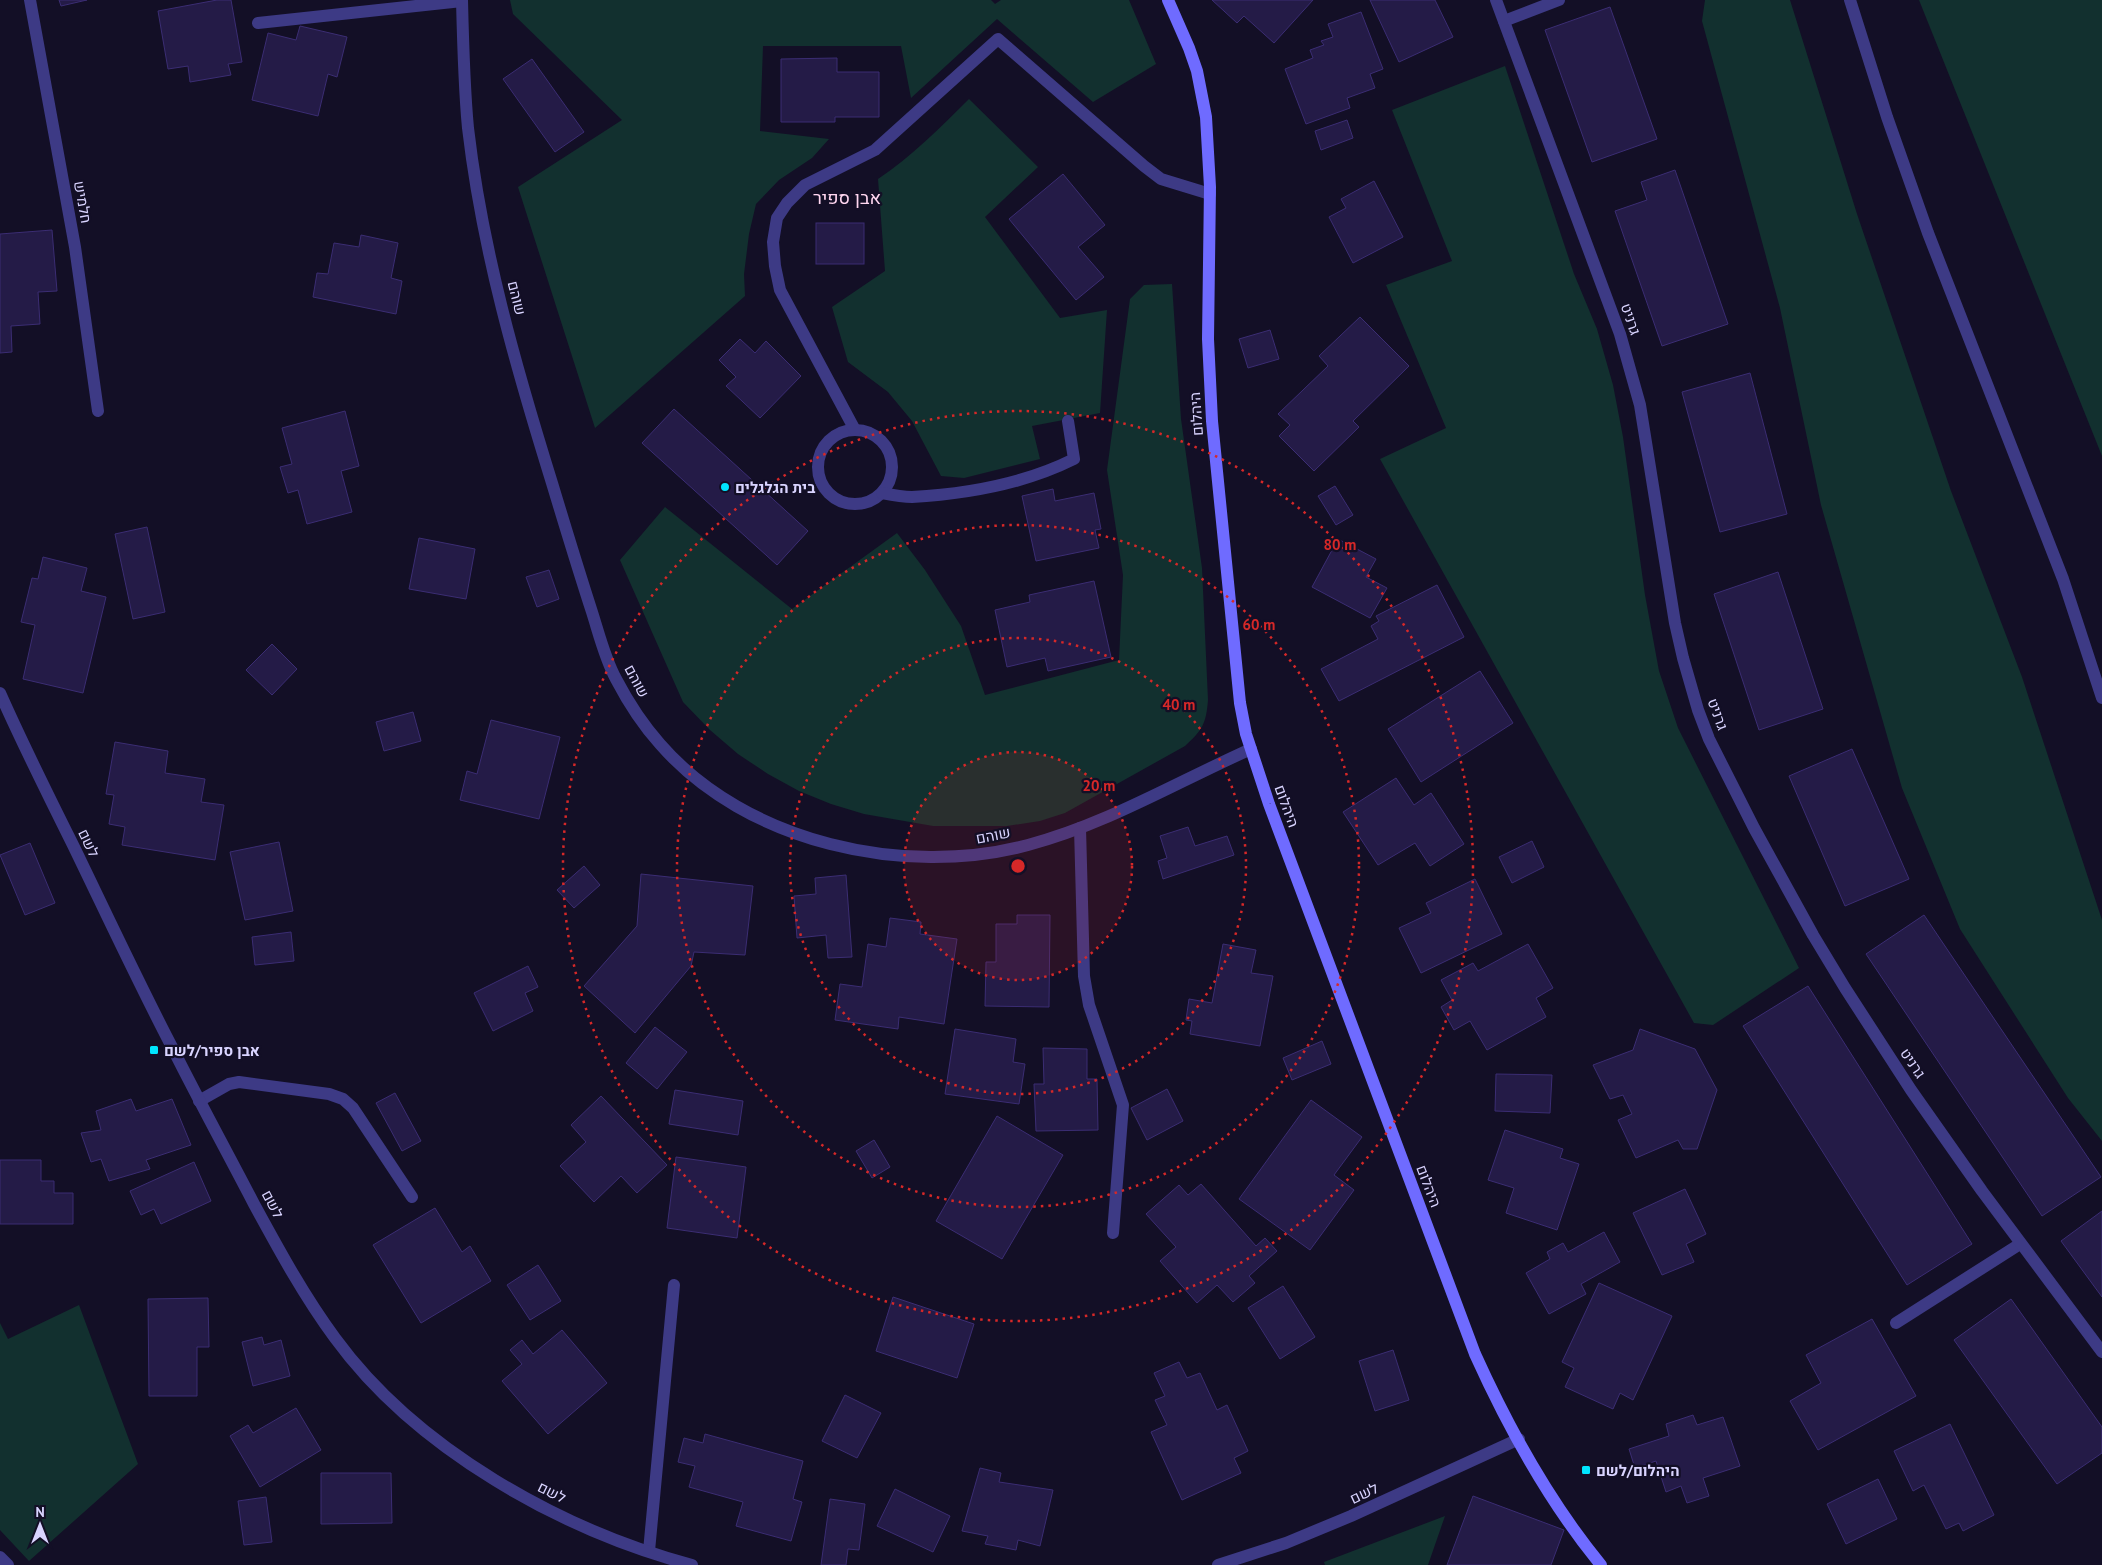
<svg xmlns="http://www.w3.org/2000/svg" width="2102" height="1565" viewBox="0 0 2102 1565" font-family="'PT Sans',Heebo,sans-serif">
<style>
.green{fill:#12302f}
.building{fill:#241b47;stroke:#3b2d73}
.lines{fill:none;stroke-linecap:round;stroke-linejoin:round}
.lane{stroke:#3d3a85;stroke-width:12}
.street{stroke:#3d3a85;stroke-width:12}
.secondary{stroke:#6f6bff;stroke-width:12}
.ring{fill:none;stroke:#d62828;stroke-width:2.5;stroke-dasharray:2.5 5}
.poi-dot{fill:#00e5ff;stroke:#130f26;stroke-width:2}
.labels{text-anchor:middle;dominant-baseline:central;stroke-width:4.5;stroke-linejoin:round;paint-order:stroke}
.street-label{font-size:15px;fill:#d9d4ff;stroke:#130f26}
.poi-label{font-size:15px;font-weight:bold;fill:#d9d4ff;stroke:#130f26;text-anchor:start}
.quarter-label{font-size:18px;fill:#ffd6f0;stroke:#130f26}
.centre{fill:#d62828;stroke:#130f26;stroke-width:2.5}
.ring-label{font-size:15px;text-anchor:middle;font-weight:bold;fill:#d62828;stroke:#130f26;stroke-width:4.5;stroke-linejoin:round;paint-order:stroke}
</style>
<rect width="100%" height="100%" fill="#130f26"/>
<!-- green -->
<g class="green">
<path d="M510,0H991L995,4L1001,0H1129L1156,64L1093,102L997,19L911,98L901,46H763L760,131L829,139L812,158L779,180L756,204L749,234L744,274L745,296L595,428L518,187L622,120L513,14Z"/>
<path d="M1705,0H1790L1857,214L1951,491L2022,677L2102,920V1141L2068,1098L1960,929L1902,788L1821,505L1780,308L1702,21Z"/>
<path d="M1919,0H2102V456Z"/>
<path d="M1505,66L1574,274L1597,329L1613,385L1623,437L1645,595L1659,671L1678,728L1799,968L1713,1025L1694,1023L1380,459L1446,428L1386,285L1452,261L1392,110Z"/>
<path d="M969,99L1038,167L985,217L1060,318L1107,310L1100,413L1032,426L1040,459L964,478L941,476L912,421L888,392L848,362L832,307L885,271L878,179C912,156 940,128 969,99Z"/>
<path d="M1172,284L1181,419L1202,568L1208,700C1206,723 1203,730 1185,746L1065,813L1040,821L1007,826H933L864,814L831,804L799,791L768,774L738,754L710,730L683,702L620,560L665,507L792,609L897,533L925,570L961,626L985,695L1119,660L1123,575L1107,470L1130,299L1144,285Z"/>
<path d="M79,1305L138,1464L29,1561L0,1530V1323L8,1339Z"/>
<path d="M1445,1516L1428,1565H1325L1324,1562Z"/>
</g>
<!-- building -->
<g class="building">
<path d="M59,0H87L61,6Z"/>
<path d="M217,0H231L242,62L228,64L231,75L190,82L188,66L168,69L158,11Z"/>
<path d="M1212,0H1313L1274,43L1244,16L1237,23Z"/>
<path d="M1370,0H1435L1453,37L1399,62Z"/>
<path d="M1610,7L1657,139L1592,162L1545,30Z"/>
<path d="M1361,12L1383,69L1370,74L1375,88L1347,98L1350,108L1306,124L1285,69L1313,58L1310,50L1324,45L1321,41L1333,37L1328,24Z"/>
<path d="M300,26L347,37L337,77L328,74L318,116L252,100L268,33L296,40Z"/>
<path d="M837,58V72H879V117H835V122H781V59Z"/>
<path d="M532,59L584,132L555,152L503,79Z"/>
<path d="M1347,120L1353,138L1321,150L1315,131Z"/>
<path d="M1675,170L1728,324L1662,346L1615,211L1647,200L1641,182Z"/>
<path d="M1063,174L1105,225L1078,247L1104,277L1076,300L1009,219Z"/>
<path d="M1374,181L1403,237L1353,263L1329,217L1346,208L1341,199Z"/>
<rect x="816" y="223" width="48" height="41"/>
<path d="M52,230L57,291L38,292L40,324L11,326L12,352L0,353V234Z"/>
<path d="M361,235L398,243L391,278L402,281L396,314L313,297L317,273L328,274L334,243L359,247Z"/>
<path d="M1360,317L1409,366L1353,421L1359,427L1314,471L1279,436L1290,425L1278,414L1328,366L1319,356Z"/>
<path d="M1270,330L1279,359L1248,368L1239,339Z"/>
<path d="M740,339L755,353L766,341L801,376L760,418L726,386L736,377L719,360Z"/>
<path d="M1750,373L1787,514L1720,532L1682,392Z"/>
<path d="M674,409L808,531L777,565L642,443Z"/>
<path d="M345,411L359,466L341,471L352,512L307,524L298,490L288,493L280,467L292,464L282,428Z"/>
<path d="M1335,486L1353,515L1336,525L1318,496Z"/>
<path d="M1053,489L1055,501L1094,493L1101,529L1095,530L1099,548L1036,561L1022,496Z"/>
<path d="M147,527L165,612L133,619L115,534Z"/>
<path d="M419,538L475,549L466,599L409,589Z"/>
<path d="M1338,539L1376,559L1366,577L1387,588L1370,618L1312,587Z"/>
<path d="M43,557L87,568L81,591L106,597L83,693L23,679L35,625L21,622L32,578L38,579Z"/>
<path d="M549,570L559,599L537,607L526,577Z"/>
<path d="M1778,572L1823,709L1759,730L1714,594Z"/>
<path d="M1094,581L1111,657L1048,671L1045,658L1007,667L995,610L1030,602L1029,595Z"/>
<path d="M1437,585L1464,637L1339,701L1321,669L1378,639L1371,626L1379,621L1376,616Z"/>
<path d="M272,644L297,669L272,695L246,670Z"/>
<path d="M1480,671L1513,723L1421,782L1388,729Z"/>
<path d="M413,712L421,741L384,751L376,722Z"/>
<path d="M491,720L560,737L539,819L460,800L467,771L477,774Z"/>
<path d="M115,742L168,751L165,773L205,779L201,802L224,805L215,860L122,845L125,827L109,824L114,795L106,794Z"/>
<path d="M1852,749L1909,879L1845,906L1789,776Z"/>
<path d="M1396,778L1414,805L1431,793L1464,844L1430,866L1415,843L1378,865L1343,812Z"/>
<path d="M1188,827L1195,846L1227,836L1234,855L1163,879L1158,861L1167,858L1160,836Z"/>
<path d="M1532,841L1544,867L1512,883L1499,857Z"/>
<path d="M279,842L293,911L245,920L230,852Z"/>
<path d="M30,843L55,903L25,915L0,855Z"/>
<path d="M584,866L600,885L574,908L557,890Z"/>
<path d="M641,874L753,886L745,955L694,952L691,966L635,1033L584,986L637,926Z"/>
<path d="M846,875L852,957L828,958L826,935L797,938L794,896L816,894L815,878Z"/>
<path d="M1475,879L1502,934L1421,973L1399,928L1431,913L1426,903Z"/>
<path d="M1017,915H1050L1049,1007L985,1006L986,962H996V924H1017Z"/>
<path d="M1924,915L2101,1177L2042,1216L1866,954Z"/>
<path d="M890,918L921,922L920,934L957,939L944,1024L899,1017L898,1029L835,1020L840,984L862,987L868,944L886,947Z"/>
<path d="M291,932L294,961L255,965L252,937Z"/>
<path d="M1223,944L1256,950L1251,973L1273,976L1260,1046L1190,1034L1192,1021L1186,1020L1189,999L1212,1003Z"/>
<path d="M1528,944L1553,988L1536,998L1546,1017L1487,1050L1470,1021L1454,1030L1441,1007L1452,1000L1441,980L1473,963L1478,971Z"/>
<path d="M528,966L538,987L525,993L533,1011L493,1031L474,993Z"/>
<path d="M1808,986L1972,1244L1907,1285L1743,1026Z"/>
<path d="M655,1027L687,1052L657,1089L626,1063Z"/>
<path d="M955,1029L1016,1039L1013,1062L1025,1064L1019,1104L945,1094Z"/>
<path d="M1640,1029L1695,1049L1717,1090L1697,1149H1683L1678,1140L1636,1158L1618,1120L1632,1114L1623,1095L1610,1099L1593,1065L1633,1050Z"/>
<path d="M1322,1041L1331,1064L1292,1080L1283,1058Z"/>
<path d="M1043,1048L1087,1049V1079H1097L1098,1130L1036,1131L1034,1084H1044Z"/>
<path d="M1496,1074L1552,1075L1550,1113L1495,1111Z"/>
<path d="M1167,1089L1183,1121L1147,1140L1131,1108Z"/>
<path d="M675,1090L743,1101L738,1135L669,1124Z"/>
<path d="M395,1093L421,1141L402,1151L376,1103Z"/>
<path d="M601,1096L667,1165L637,1193L621,1176L594,1202L560,1166L586,1142L571,1125Z"/>
<path d="M131,1099L136,1111L172,1099L191,1145L146,1160L150,1169L109,1181L101,1159L91,1162L81,1133L101,1130L96,1111Z"/>
<path d="M1311,1100L1362,1137L1334,1175L1354,1190L1310,1250L1239,1199Z"/>
<path d="M997,1116L1063,1155L1002,1259L936,1221Z"/>
<path d="M1505,1130L1563,1149L1560,1158L1579,1164L1557,1230L1506,1213L1514,1188L1488,1180Z"/>
<path d="M874,1140L890,1167L872,1178L856,1151Z"/>
<path d="M676,1157L746,1167L737,1238L667,1228Z"/>
<path d="M0,1160H41V1181H54V1193H73V1224H0Z"/>
<path d="M194,1162L211,1201L161,1224L154,1209L141,1215L130,1191Z"/>
<path d="M1201,1184L1256,1246L1265,1238L1277,1251L1249,1276L1255,1283L1233,1302L1217,1285L1197,1303L1160,1261L1176,1247L1146,1214L1179,1185L1188,1195Z"/>
<path d="M1685,1189L1706,1234L1686,1244L1694,1262L1662,1275L1633,1213Z"/>
<path d="M435,1208L462,1252L470,1246L491,1281L421,1323L373,1245Z"/>
<path d="M2102,1211V1297L2061,1241Z"/>
<path d="M1604,1232L1620,1262L1581,1284L1586,1294L1549,1314L1526,1273L1550,1259L1547,1252L1563,1243L1568,1252Z"/>
<path d="M538,1265L561,1301L530,1320L507,1285Z"/>
<path d="M1599,1283L1672,1316L1633,1400L1620,1393L1613,1409L1565,1387L1574,1368L1562,1362Z"/>
<path d="M1283,1286L1315,1337L1280,1359L1248,1308Z"/>
<path d="M893,1297L974,1324L957,1378L876,1351Z"/>
<path d="M208,1298L209,1347H197V1396H149L148,1299Z"/>
<path d="M2011,1299L2102,1427V1453L2057,1484L1954,1340Z"/>
<path d="M1872,1319L1916,1396L1818,1450L1790,1401L1821,1383L1806,1355Z"/>
<path d="M562,1330L607,1383L548,1434L502,1381L522,1364L510,1350L522,1340L533,1354Z"/>
<path d="M262,1337L264,1345L281,1340L290,1376L253,1386L242,1342Z"/>
<path d="M1393,1350L1409,1400L1375,1411L1359,1361Z"/>
<path d="M1179,1362L1187,1378L1200,1373L1217,1410L1227,1405L1248,1451L1234,1458L1241,1473L1182,1500L1151,1432L1167,1425L1155,1400L1165,1396L1154,1373Z"/>
<path d="M845,1395L881,1413L857,1458L822,1441Z"/>
<path d="M296,1408L321,1450L260,1487L230,1436L248,1425L253,1433Z"/>
<path d="M1693,1415L1697,1425L1723,1417L1740,1466L1703,1478L1709,1496L1687,1503L1681,1486L1666,1492L1656,1461L1635,1468L1629,1449L1669,1436L1666,1424Z"/>
<path d="M1950,1424L1994,1515L1963,1531L1959,1523L1946,1529L1924,1485L1913,1491L1894,1451Z"/>
<path d="M705,1434L803,1461L793,1499L802,1502L791,1541L736,1526L743,1502L689,1487L695,1466L678,1462L684,1438L703,1443Z"/>
<path d="M980,1468L1001,1473L999,1482L1053,1490L1040,1546L1018,1540L1016,1550L985,1544L988,1536L962,1531Z"/>
<path d="M321,1473H391L392,1523L321,1524Z"/>
<path d="M1878,1479L1897,1519L1846,1544L1827,1504Z"/>
<path d="M895,1489L950,1516L933,1552L877,1526Z"/>
<path d="M1473,1496L1564,1530L1551,1565H1447Z"/>
<path d="M266,1497L272,1542L244,1545L238,1501Z"/>
<path d="M830,1499L865,1504L859,1550L848,1549L846,1565H821Z"/>
</g>
<g class="lines">
<!-- lane -->
<g class="lane">
<path d="M1504,21L1559,0"/>
<path d="M258,23L462,1"/>
<circle cx="855" cy="467" r="37"/>
<path d="M855,430L780,290L775,266L773,242L777,218L787,203L805,185L875,150L998,39L1144,166L1161,179L1210,194"/>
<path d="M882,493C892,495 902,497 912,497C966,494 1026,483 1074,459L1068,421"/>
<path d="M1080,828L1084,976L1089,1005L1123,1105L1113,1233"/>
<path d="M199,1101L229,1084L239,1082L329,1094L343,1099L353,1108L412,1197"/>
<path d="M1896,1323L2020,1244"/>
<path d="M649,1551L674,1285"/>
</g>
<!-- street -->
<g class="street">
<path d="M30,0L75,247L98,411"/>
<path d="M462,0C463,43 464,86 468,128C482,249 516,367 552,483C565,526 578,569 592,612C599,634 605,659 616,679C628,702 643,725 660,744C746,843 905,878 1028,845C1107,824 1177,782 1251,749"/>
<path d="M1496,0L1620,334L1640,405L1675,623L1683,658L1698,710L1709,739L1754,828L1813,935L1845,988L1911,1090L1982,1191L2102,1352"/>
<path d="M1850,0L1887,117L1928,233L2063,579L2102,698"/>
<path d="M0,693C23,745 48,795 73,845C106,913 138,982 173,1049C199,1101 227,1152 254,1204C279,1250 304,1296 335,1338C416,1449 561,1530 692,1565"/>
<path d="M0,1557L8,1565"/>
<path d="M1218,1565L1286,1543L1351,1516L1519,1439"/>
</g>
<!-- secondary -->
<path class="secondary" d="M1168,0L1189,48L1197,71L1206,117L1210,187L1208,339L1212,421L1240,703L1246,734L1269,804L1475,1354C1508,1427 1550,1503 1601,1565"/>
</g>
<!-- distance rings -->
<circle cx="1018" cy="866" r="114" fill="#d62828" fill-opacity=".12"/>
<g class="ring">
<circle cx="1018" cy="866" r="114"/>
<circle cx="1018" cy="866" r="228"/>
<circle cx="1018" cy="866" r="341"/>
<circle cx="1018" cy="866" r="455"/>
</g>
<!-- markers -->
<g class="poi-dot">
<circle cx="725" cy="487" r="5"/>
<rect x="149" y="1045" width="10" height="10" rx="2.5"/>
<rect x="1581" y="1465" width="10" height="10" rx="2.5"/>
</g>
<g class="labels">
<!-- street labels -->
<g class="street-label">
<text transform="translate(83 202) rotate(80)">חלמיש</text>
<text transform="translate(517 298) rotate(76)">שוהם</text>
<text transform="translate(1631 319) rotate(71)">גרניט</text>
<text transform="translate(1196 414) rotate(-94)">היהלום</text>
<text transform="translate(637 681) rotate(62)">שוהם</text>
<text transform="translate(1718 714) rotate(70)">גרניט</text>
<text transform="translate(1287 806) rotate(70)">היהלום</text>
<text transform="translate(993 835) rotate(-11)">שוהם</text>
<text transform="translate(89 843) rotate(64)">לשם</text>
<text transform="translate(1913 1063) rotate(56)">גרניט</text>
<text transform="translate(1429 1186) rotate(69)">היהלום</text>
<text transform="translate(273 1204) rotate(62)">לשם</text>
<text transform="translate(552 1492) rotate(26)">לשם</text>
<text transform="translate(1364 1493) rotate(-25)">לשם</text>
</g>
<!-- poi labels -->
<g class="poi-label">
<text x="735" y="487">בית הגלגלים</text>
<text x="164" y="1050">אבן ספיר/לשם</text>
<text x="1596" y="1470">היהלום/לשם</text>
</g>
<!-- quarter labels -->
<g class="quarter-label">
<text x="847" y="197">אבן ספיר</text>
</g>
</g>
<circle cx="1018" cy="866" r="8" class="centre"/>
<g class="ring-label">
<text x="1340" y="550">80 m</text>
<text x="1259" y="630">60 m</text>
<text x="1179" y="710">40 m</text>
<text x="1099" y="791">20 m</text>
</g>
<!-- north arrow -->
<g transform="translate(40 1525)" stroke="#130f26" stroke-width="4" paint-order="stroke">
<path d="M0-4L9 19L0 12L-9 19Z" fill="#d9d4ff"/>
<text y="-8" font-size="14" font-weight="bold" text-anchor="middle" fill="#d9d4ff">N</text>
</g>
</svg>
